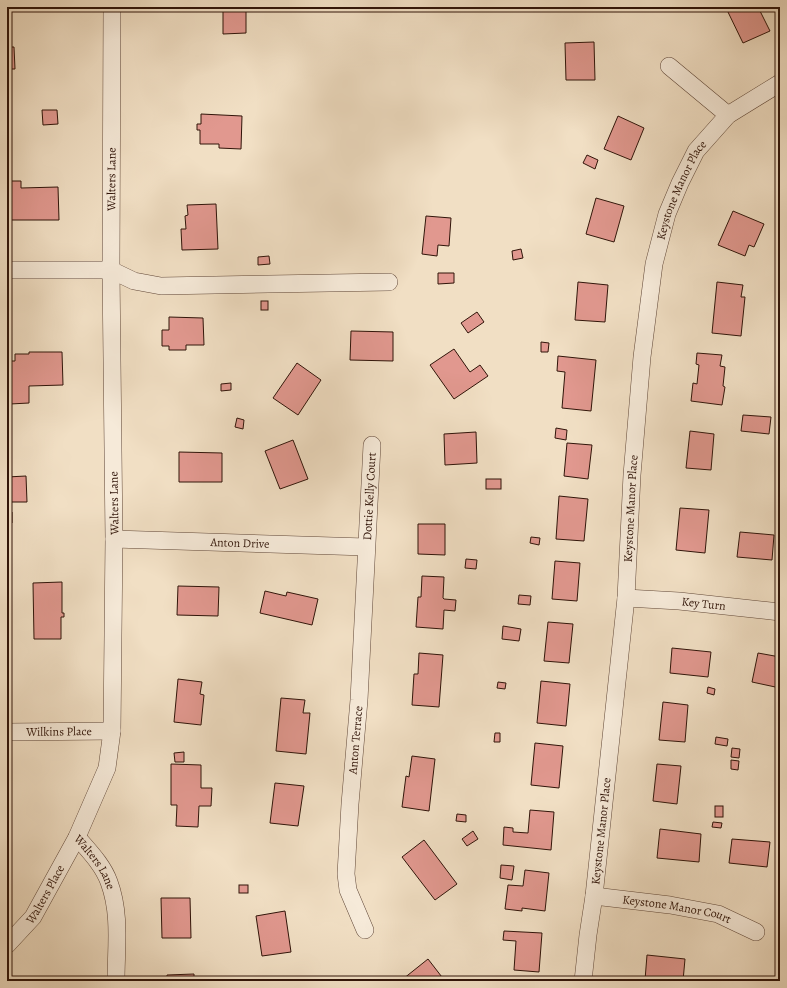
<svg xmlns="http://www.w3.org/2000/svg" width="787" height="988" viewBox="0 0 787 988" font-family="Alegreya,serif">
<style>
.building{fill:#e1988f;stroke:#301409}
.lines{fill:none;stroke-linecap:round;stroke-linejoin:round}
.street-casing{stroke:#604738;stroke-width:18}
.street{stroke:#f6ead9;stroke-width:17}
.labels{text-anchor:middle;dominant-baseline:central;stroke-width:3;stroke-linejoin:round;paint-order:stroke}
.street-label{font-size:12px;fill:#301409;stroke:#f6ead9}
</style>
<rect width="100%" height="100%" fill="#f1dfc4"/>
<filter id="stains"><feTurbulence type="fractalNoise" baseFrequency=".005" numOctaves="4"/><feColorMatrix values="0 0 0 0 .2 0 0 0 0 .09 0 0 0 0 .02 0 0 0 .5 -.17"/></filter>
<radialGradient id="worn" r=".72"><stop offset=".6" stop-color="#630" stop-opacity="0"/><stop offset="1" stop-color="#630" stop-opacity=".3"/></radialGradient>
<!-- building -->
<g class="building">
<path d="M185,7H246V33L223,34V10L185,11Z"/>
<path d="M734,7H758L770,31L743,43L727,10Z"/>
<path d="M594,42L595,80H566L565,43Z"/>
<path d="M7,47H14L15,69H7Z"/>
<path d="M42,110H57L58,124L43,125Z"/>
<path d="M201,114L242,116L241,149L219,148V144H200V130H197V124H201Z"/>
<path d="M618,116L644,128L631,160L604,149Z"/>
<path d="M587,155L598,160L595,169L583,163Z"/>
<path d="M7,181H21V188L58,187L59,220H7Z"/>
<path d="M596,198L624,206L614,242L586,234Z"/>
<path d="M216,204L218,249L182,250L181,229H186L185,216L188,215L187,205Z"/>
<path d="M733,211L764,224L754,247L749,245L745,256L718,245Z"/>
<path d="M426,216L451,218L449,246L438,245L437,256L422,254Z"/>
<path d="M521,249L523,258L513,260L512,251Z"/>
<path d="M269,256L270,264L258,265V257Z"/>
<path d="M438,273H454V283L438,284Z"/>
<path d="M578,282L608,285L605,322L575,320Z"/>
<path d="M717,282L743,285L741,297H745L741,336L712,333Z"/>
<rect x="261" y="301" width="7" height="9"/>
<path d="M477,312L484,322L468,333L461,323Z"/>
<path d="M169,317L203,318L204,345H186V350H169V346H162V330H169Z"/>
<path d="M351,331L393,332V361L350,360Z"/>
<path d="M541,342L549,343L548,352H541Z"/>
<path d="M454,349L470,372L480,365L488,376L454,399L430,365Z"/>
<path d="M29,352H62L63,385L29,386V403L10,404V386H7V361H15V354H29Z"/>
<path d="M697,353L722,355L720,366L725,367L723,386L725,387L722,405L691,401L693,383L697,384L699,365L696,364Z"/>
<path d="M558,356L596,360L591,411L562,408L565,372L557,371Z"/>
<path d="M297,363L321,380L298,415L273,398Z"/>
<path d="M231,383V390L221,391V384Z"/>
<path d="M743,415L771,417L769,434L741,431Z"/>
<path d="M237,418L244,420L243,429L235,427Z"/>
<path d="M556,428L567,430L566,440L555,438Z"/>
<path d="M690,431L714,434L711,470L686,468Z"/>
<path d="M476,432L477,463L445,465L444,434Z"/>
<path d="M293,440L308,479L280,489L265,451Z"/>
<path d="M567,443L592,445L588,479L564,476Z"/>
<path d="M179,452L222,453V482H179Z"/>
<path d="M26,476L27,502H7V477Z"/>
<rect x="486" y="479" width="15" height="10"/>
<path d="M559,496L588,499L584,541L556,539Z"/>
<path d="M680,508L709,510L705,553L676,550Z"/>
<path d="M7,512H12V523L7,522Z"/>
<path d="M418,524H445V555L418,554Z"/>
<path d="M740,532L774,535L772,560L737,557Z"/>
<path d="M531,537L540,538L539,545L530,543Z"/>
<path d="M466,559L477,560L476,569L465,568Z"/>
<path d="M555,561L580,563L577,601L552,599Z"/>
<path d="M422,576L444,577L443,598L444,599L456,600L455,611L444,610L443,629L416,627L418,597H421Z"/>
<path d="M62,582V613H64V617H61V639H34L33,583Z"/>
<path d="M178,586L219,587L218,616L177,615Z"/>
<path d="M265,591L286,596L287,592L318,599L312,625L260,613Z"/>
<path d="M519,595L531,596L530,605L518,604Z"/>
<path d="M548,622L573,624L569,663L544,661Z"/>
<path d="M503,626L521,629L519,641L502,639Z"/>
<path d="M672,648L711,652L708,677L670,673Z"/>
<path d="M419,653L443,655L439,707L412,705L414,674H418Z"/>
<path d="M758,653L780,657V688L752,682Z"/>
<path d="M178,679L202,682L200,694L204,695L201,725L174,722Z"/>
<path d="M541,681L570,684L566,726L537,723Z"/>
<path d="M498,682L506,683L505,689L497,688Z"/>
<path d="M708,687L715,689L714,695L707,693Z"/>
<path d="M281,698L305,700L303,713H310L306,754L276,751Z"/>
<path d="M663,702L688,705L685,742L659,740Z"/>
<path d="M495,733H500V742H494Z"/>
<path d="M716,737L728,739L727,746L715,744Z"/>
<path d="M535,743L563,746L559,788L531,785Z"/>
<path d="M732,748L740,749L739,758L731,757Z"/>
<path d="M184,752V762H175L174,753Z"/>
<path d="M412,756L435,759L429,811L402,807L406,776L409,777Z"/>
<path d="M731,760L739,761L738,770L731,769Z"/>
<path d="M171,764L201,765V788H212L211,806H199L198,827L176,826L177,805H171Z"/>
<path d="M657,764L681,766L677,804L653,801Z"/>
<path d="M275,783L304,786L298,826L270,823Z"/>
<rect x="715" y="806" width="8" height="11"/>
<path d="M530,810L554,812L551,850L503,845L504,827L513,828V832L528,833Z"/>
<path d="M457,814L466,815V822L456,821Z"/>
<path d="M713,822L722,823L721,828L712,827Z"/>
<path d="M660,829L701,834L699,862L657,858Z"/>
<path d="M473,831L478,839L467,846L462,839Z"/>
<path d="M732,839L770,842L767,867L729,863Z"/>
<path d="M424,840L457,884L435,900L402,857Z"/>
<path d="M501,865L514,866L512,880L500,878Z"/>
<path d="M525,870L549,873L545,911L522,908V911L505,909L508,885L523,886Z"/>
<rect x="239" y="885" width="9" height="8"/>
<path d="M161,898H190L191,938H162Z"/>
<path d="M285,911L291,952L262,956L256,916Z"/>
<path d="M504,931L542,933L539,972L514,970L516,941L503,940Z"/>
<path d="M647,955L685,959L683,981L645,980Z"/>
<path d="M428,959L445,981H405L403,979Z"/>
<path d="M194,974V981H167V975Z"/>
</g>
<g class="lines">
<!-- street casing -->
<g class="street-casing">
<g id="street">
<path d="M669,66L728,115"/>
<path d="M7,270H111L134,281L161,286L389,282"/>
<path id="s1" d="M114,539L366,547"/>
<path id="s2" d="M626,598L679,601L780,612"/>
<path id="s3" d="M7,732L112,731"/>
<path id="s4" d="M77,837C89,851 103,865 109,882C121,914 116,948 116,981"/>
<path id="s5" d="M594,896L670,905L718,914L756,932"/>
<path id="s6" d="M365,930L348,890L346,874L350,804L359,700L372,445"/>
<path id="s7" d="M7,945L33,917L77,837L107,768L112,731L114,539L111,270L112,7"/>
<path id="s8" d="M583,981L588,935L594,896L626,598L632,475L642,357L654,264L667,214L680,183L696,151L728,115L780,83"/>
</g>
</g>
<!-- street -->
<use href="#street" class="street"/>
</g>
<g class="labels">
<!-- street labels -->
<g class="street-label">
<text stroke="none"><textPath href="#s7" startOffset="794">Walters Lane</textPath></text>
<text stroke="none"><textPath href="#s8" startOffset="800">Keystone Manor Place</textPath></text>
<text stroke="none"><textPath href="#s6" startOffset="438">Dottie Kelly Court</textPath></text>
<text transform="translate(114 503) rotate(-91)">Walters Lane</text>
<text stroke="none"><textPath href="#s8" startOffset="475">Keystone Manor Place</textPath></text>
<text stroke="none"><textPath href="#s1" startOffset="126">Anton Drive</textPath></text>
<text stroke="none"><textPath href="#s2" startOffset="78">Key Turn</textPath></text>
<text stroke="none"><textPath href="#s3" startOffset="52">Wilkins Place</textPath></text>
<text stroke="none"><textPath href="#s6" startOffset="194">Anton Terrace</textPath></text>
<text stroke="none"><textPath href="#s8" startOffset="151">Keystone Manor Place</textPath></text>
<text stroke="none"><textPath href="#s4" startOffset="31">Walters Lane</textPath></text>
<text stroke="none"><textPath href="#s7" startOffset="64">Walters Place</textPath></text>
<text stroke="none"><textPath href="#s5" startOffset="84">Keystone Manor Court</textPath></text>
</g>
</g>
<!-- margin -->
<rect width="787" height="988" fill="none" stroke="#f1dfc4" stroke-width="24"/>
<rect x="8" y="8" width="771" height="972" fill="none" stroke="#301409" stroke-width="2"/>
<rect x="12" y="12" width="763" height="964" fill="none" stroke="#301409"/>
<rect width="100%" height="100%" filter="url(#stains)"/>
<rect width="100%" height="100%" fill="url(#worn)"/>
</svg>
